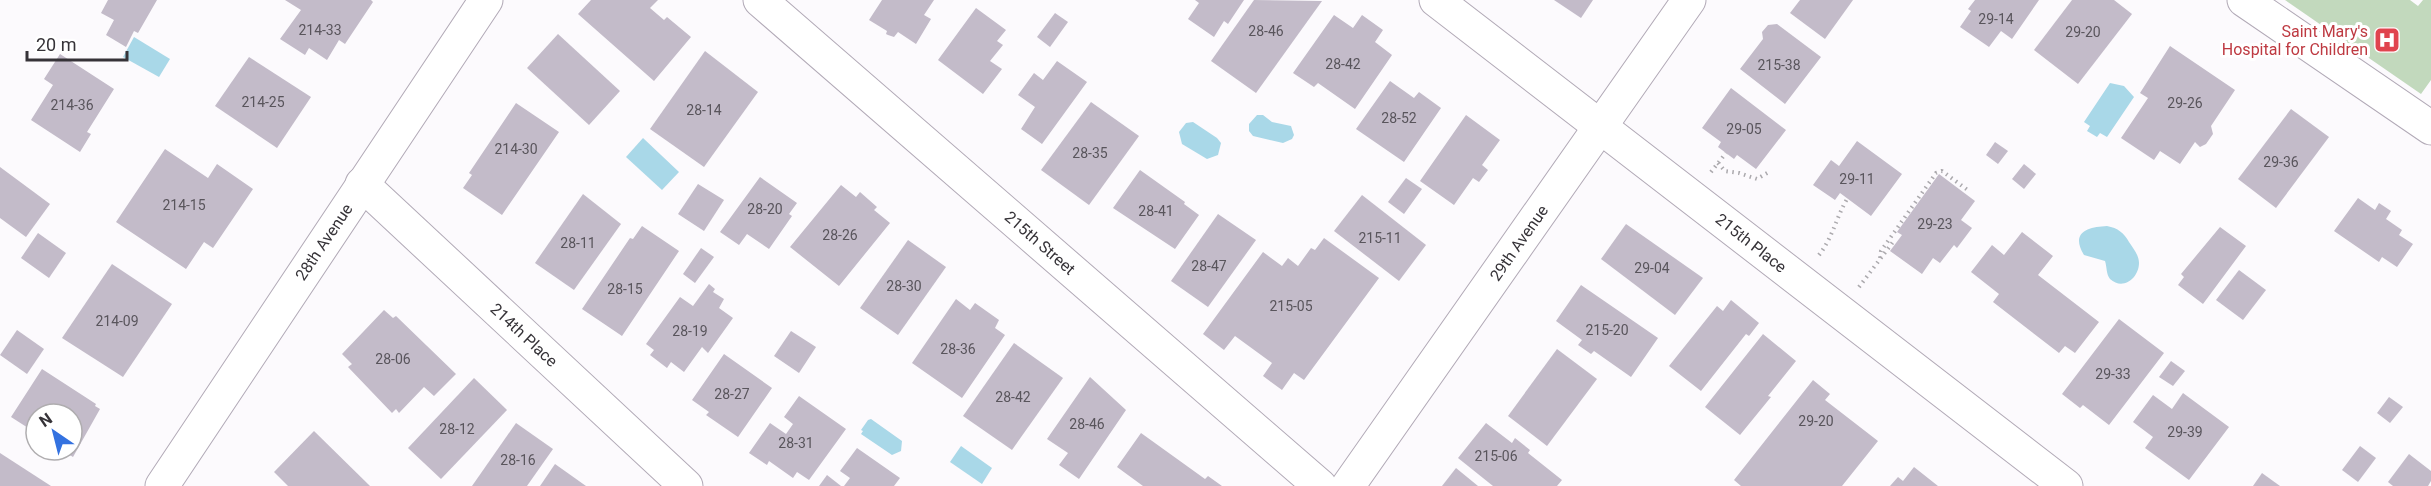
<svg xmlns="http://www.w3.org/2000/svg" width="2431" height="486" viewBox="0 0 2431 486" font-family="Roboto,sans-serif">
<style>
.green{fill:#c2d9bd}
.water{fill:#a9d8e8}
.building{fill:#c3bbc9}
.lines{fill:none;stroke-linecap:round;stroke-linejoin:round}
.street-casing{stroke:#b2aab7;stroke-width:35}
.path{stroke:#aba9ad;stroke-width:4;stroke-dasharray:1.5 4.5;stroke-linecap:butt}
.street{stroke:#fff;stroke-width:33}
.labels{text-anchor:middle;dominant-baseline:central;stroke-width:6;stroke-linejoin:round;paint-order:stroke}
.number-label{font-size:14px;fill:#59555c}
.health-label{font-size:16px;fill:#be3a42;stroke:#fff;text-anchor:end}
.street-label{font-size:16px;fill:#363338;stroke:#fff}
</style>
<rect width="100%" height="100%" fill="#fcfafd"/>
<!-- green -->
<path class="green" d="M2285,0H2410L2418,6L2423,0H2431V80L2421,94Z"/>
<!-- water -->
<g class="water">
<path d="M134,37L170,59L159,77L123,57Z"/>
<path d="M2110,83L2124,86L2134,97L2107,137L2100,133L2097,137L2087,131L2090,126L2084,122Z"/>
<path d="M1257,115H1263L1272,122L1291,126L1294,135L1292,139L1283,143L1253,136L1249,131V124Z"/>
<path d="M1193,122L1217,138L1221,143L1218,155L1207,159L1182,144L1179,132L1186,123Z"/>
<path d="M643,138L679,172L662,190L626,157Z"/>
<path d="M2107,226C2118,228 2124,233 2129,242C2133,248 2139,255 2139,263C2139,278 2123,291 2110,279C2106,274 2107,267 2105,261L2084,255C2070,232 2088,227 2107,226Z"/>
<path d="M871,419L902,441L901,451L892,455L861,434L863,431L861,430L868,420Z"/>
<path d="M961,446L992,468L982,484L950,462Z"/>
</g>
<!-- building -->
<g class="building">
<path d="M108,0H157L138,33L134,31L126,47L106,35L114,20L101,13Z"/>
<path d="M285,0H371L373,2L345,44L339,40L327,60L309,48L305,55L280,39L301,10Z"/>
<path d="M591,0H658L650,8L664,20L667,17L691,37L654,81L578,14Z"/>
<path d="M882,0H934L924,15L931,19L916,44L898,32L894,37L888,35L886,34L887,31L869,20Z"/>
<path d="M1195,0H1244L1228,24L1224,21L1214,37L1188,19L1199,3Z"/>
<path d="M1254,0L1322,1L1256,93L1211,61Z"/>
<path d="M1554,0H1593L1581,18Z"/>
<path d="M1800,0H1853L1825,39L1790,13Z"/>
<path d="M1975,0H2039L2012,39L2001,31L1989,47L1960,27L1971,11L1968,9Z"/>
<path d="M2072,0H2114L2132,14L2078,84L2034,50Z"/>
<path d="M976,8L1006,30L997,41L1003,45L990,61L1002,69L983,94L938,60Z"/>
<path d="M1055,13L1068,22L1050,47L1037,37Z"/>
<path d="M1334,15L1353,28L1362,15L1383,30L1375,42L1392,55L1355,109L1318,83L1314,87L1293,73Z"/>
<path d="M1777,24L1821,57L1785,104L1740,69L1763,39L1762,32L1768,25Z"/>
<path d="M558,34L620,91L589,125L527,68Z"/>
<path d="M2170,46L2235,90L2211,126L2213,134L2206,144L2200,147L2195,142L2180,164L2160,151L2154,160L2121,138L2148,98L2140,93Z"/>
<path d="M705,51L758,92L704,167L650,129Z"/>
<path d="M60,54L114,89L87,132L91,134L80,152L31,120L53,85L44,79Z"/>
<path d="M249,57L311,97L277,148L215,106Z"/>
<path d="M1057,61L1087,82L1042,144L1021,129L1035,107L1018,95L1034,73L1043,80Z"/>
<path d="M1390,81L1414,98L1419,92L1441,108L1404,162L1356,129Z"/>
<path d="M1731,88L1786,130L1756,169L1737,155L1734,159L1718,147L1721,142L1702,128Z"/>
<path d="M1091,102L1139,136L1089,205L1041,170Z"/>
<path d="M516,103L559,132L502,215L463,188L472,175L469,173Z"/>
<path d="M2291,109L2329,137L2276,208L2238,179Z"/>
<path d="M1466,115L1500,140L1482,165L1488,170L1479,182L1473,178L1454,205L1420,181Z"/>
<path d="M1857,141L1902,174L1871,216L1840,193L1835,200L1813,185L1831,160L1839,166Z"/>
<path d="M1995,142L2008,151L1998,164L1986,155Z"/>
<path d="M165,149L208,178L217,164L253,189L213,248L204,242L186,269L116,222Z"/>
<path d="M2024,164L2036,174L2024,189L2012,179Z"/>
<path d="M0,167L50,204L26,237L0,218Z"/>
<path d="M1140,170L1185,202L1184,204L1199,215L1175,249L1113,208Z"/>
<path d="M1939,174L1975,201L1961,220L1972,228L1957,248L1954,245L1940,263L1933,258L1922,274L1890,251L1902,235L1897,232Z"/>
<path d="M760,177L797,203L789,214L792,216L769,249L747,234L739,245L720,232Z"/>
<path d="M1406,178L1422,189L1404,214L1388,202Z"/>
<path d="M698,184L724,200L704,231L678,214Z"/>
<path d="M841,185L856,197L860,192L877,207L874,210L890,223L839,286L790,247Z"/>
<path d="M583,194L621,224L574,290L535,263Z"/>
<path d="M1362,195L1426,245L1399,281L1334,231Z"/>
<path d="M2358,198L2375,210L2379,203L2391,211L2386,219L2402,230L2399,235L2413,244L2397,267L2382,257L2379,262L2334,231Z"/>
<path d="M1218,214L1256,240L1208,307L1171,281Z"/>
<path d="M1626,224L1703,278L1675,315L1601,259Z"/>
<path d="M642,226L679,251L622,336L582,309L630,238L633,239Z"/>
<path d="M2220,227L2246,246L2203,304L2178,285L2184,277L2181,274Z"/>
<path d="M2022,232L2053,256L2038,275L2099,322L2075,353L2065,346L2059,353L1993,302L1999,294L1971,272L1992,245L2004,255Z"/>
<path d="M38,233L66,253L49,278L21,258Z"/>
<path d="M1324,238L1379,278L1304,380L1294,373L1282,390L1263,376L1272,363L1235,336L1224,350L1203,334L1263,252L1282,266L1288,258L1298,266L1311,248L1315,250Z"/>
<path d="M908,240L946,267L898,335L860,308Z"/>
<path d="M701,248L714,257L695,283L683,274Z"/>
<path d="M112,264L172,304L123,377L62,338Z"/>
<path d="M2239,270L2266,290L2243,320L2216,300Z"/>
<path d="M709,284L715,289L713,292L724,299L719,308L733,318L708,353L702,347L684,372L671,362L667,368L650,355L654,350L646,344L680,297L693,306Z"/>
<path d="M1581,285L1658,338L1631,377L1594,351L1591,354L1578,345L1582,340L1556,321Z"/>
<path d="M956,299L970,310L975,303L999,320L995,328L1005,335L962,398L912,363Z"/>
<path d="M1731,300L1759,323L1749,336L1746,334L1701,391L1669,366L1717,306L1723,311Z"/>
<path d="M384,310L393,318L396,316L456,374L434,396L424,387L399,413L396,409L392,413L348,367L352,364L342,354Z"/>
<path d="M2119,319L2164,353L2109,425L2083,405L2080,408L2062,394Z"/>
<path d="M17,330L44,349L27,374L0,355Z"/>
<path d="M791,331L816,347L799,373L774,356Z"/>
<path d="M1763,334L1796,361L1768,396L1771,397L1740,435L1705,407Z"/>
<path d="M1014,343L1063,378L1012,450L963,416Z"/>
<path d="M1557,349L1597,379L1547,446L1508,416Z"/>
<path d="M724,354L772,388L738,437L706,415L709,412L692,400Z"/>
<path d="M2171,361L2185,371L2173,386L2159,377Z"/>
<path d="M42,369L96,404L95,406L100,409L73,457L62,450H72V414H36V433L11,417Z"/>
<path d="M1090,377L1126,410L1079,479L1059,465L1068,453L1047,439Z"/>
<path d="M474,378L507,410L441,479L408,448Z"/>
<path d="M1813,380L1830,394L1825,400L1878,441L1842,486H1741L1734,480Z"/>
<path d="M2183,393L2229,427L2189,480L2145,448L2153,437L2133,422L2153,395L2172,409Z"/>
<path d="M799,396L846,429L809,480L797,472L793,478L769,461L767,465L749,453L770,423L786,434L793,424L784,417Z"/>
<path d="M2389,397L2403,407L2390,423L2377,413Z"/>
<path d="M516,423L553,449L527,486H472Z"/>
<path d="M1486,423L1512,443L1515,438L1530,450L1528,453L1562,480L1557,486H1493L1458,458Z"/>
<path d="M314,431L370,486H288L274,472Z"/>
<path d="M1141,433L1205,479L1208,476L1222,486H1143L1117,467Z"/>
<path d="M2360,446L2376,458L2358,482L2342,470Z"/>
<path d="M857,448L900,478L894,486H844L850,478L840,471Z"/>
<path d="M0,453L51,486H0Z"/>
<path d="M2409,454L2431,471V481L2428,486H2393L2388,482Z"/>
<path d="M555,464L586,486H540Z"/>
<path d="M1914,467L1938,486H1890L1898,477L1903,481Z"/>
<path d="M1456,468L1478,486H1442Z"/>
<path d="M2262,473L2280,486H2253Z"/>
<path d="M827,475L841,486H819Z"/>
</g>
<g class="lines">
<!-- street casing -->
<g class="street-casing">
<g id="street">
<path d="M760,0L1320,486"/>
<path d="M1436,0L2066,486"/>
<path d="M2244,0L2431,128"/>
<path d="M362,184L686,486"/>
<path d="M162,486L486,0"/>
<path d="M1348,486L1689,0"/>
</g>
</g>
<!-- path -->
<g class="path">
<path d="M1718,163L1725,171L1739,173L1757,179L1769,172"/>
<path d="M1711,172L1726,153"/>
<path d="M1819,255C1833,237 1836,218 1847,199"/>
<path d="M1880,258L1881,251L1936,173L1942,171L1969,191"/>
<path d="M1859,287L1893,242L1896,244"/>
</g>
<!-- street -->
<use href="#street" class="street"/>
</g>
<!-- icons -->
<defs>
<g id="hospital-square" transform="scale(1.35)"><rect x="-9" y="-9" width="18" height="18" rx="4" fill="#e0444e" stroke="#fff"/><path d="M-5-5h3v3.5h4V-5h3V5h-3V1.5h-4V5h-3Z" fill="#fff"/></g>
</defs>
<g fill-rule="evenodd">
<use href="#hospital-square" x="2387" y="40"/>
</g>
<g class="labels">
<!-- number labels -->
<g class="number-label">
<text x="1996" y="19">29-14</text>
<text x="320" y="30">214-33</text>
<text x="1266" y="31">28-46</text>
<text x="2083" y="32">29-20</text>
<text x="1343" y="64">28-42</text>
<text x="1779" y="65">215-38</text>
<text x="263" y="102">214-25</text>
<text x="2185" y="103">29-26</text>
<text x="72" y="105">214-36</text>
<text x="704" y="110">28-14</text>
<text x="1399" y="118">28-52</text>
<text x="1744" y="129">29-05</text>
<text x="516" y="149">214-30</text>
<text x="1090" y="153">28-35</text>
<text x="2281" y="162">29-36</text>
<text x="1857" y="179">29-11</text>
<text x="184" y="205">214-15</text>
<text x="765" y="209">28-20</text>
<text x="1156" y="211">28-41</text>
<text x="1935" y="224">29-23</text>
<text x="840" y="235">28-26</text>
<text x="1380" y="238">215-11</text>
<text x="578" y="243">28-11</text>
<text x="1209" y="266">28-47</text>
<text x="1652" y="268">29-04</text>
<text x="904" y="286">28-30</text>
<text x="625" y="289">28-15</text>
<text x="1291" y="306">215-05</text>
<text x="117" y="321">214-09</text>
<text x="1607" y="330">215-20</text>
<text x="690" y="331">28-19</text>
<text x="958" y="349">28-36</text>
<text x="393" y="359">28-06</text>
<text x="2113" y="374">29-33</text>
<text x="732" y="394">28-27</text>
<text x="1013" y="397">28-42</text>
<text x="1816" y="421">29-20</text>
<text x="1087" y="424">28-46</text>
<text x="457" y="429">28-12</text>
<text x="2185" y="432">29-39</text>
<text x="796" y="443">28-31</text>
<text x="1496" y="456">215-06</text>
<text x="518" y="460">28-16</text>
</g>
<!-- health labels -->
<g class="health-label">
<text x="2368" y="31">Saint Mary's<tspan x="2368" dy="18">Hospital for Children</tspan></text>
</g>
<!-- street labels -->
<g class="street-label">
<text transform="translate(324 242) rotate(-56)">28th Avenue</text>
<text transform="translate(1040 243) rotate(41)">215th Street</text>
<text transform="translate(1519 243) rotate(-55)">29th Avenue</text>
<text transform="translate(1751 243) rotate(38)">215th Place</text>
<text transform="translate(524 335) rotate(43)">214th Place</text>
</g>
</g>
<!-- north arrow -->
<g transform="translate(54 432) rotate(325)"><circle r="28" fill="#ffffff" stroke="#afadaf" stroke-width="1.5"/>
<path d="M0-4.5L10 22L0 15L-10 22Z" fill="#3472e0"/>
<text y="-9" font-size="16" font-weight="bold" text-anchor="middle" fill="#363338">N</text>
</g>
<!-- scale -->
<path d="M27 51v9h100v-9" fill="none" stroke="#363338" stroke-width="3"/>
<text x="36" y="51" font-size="18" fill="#363338" stroke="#ffffff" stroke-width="4.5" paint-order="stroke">20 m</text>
</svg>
